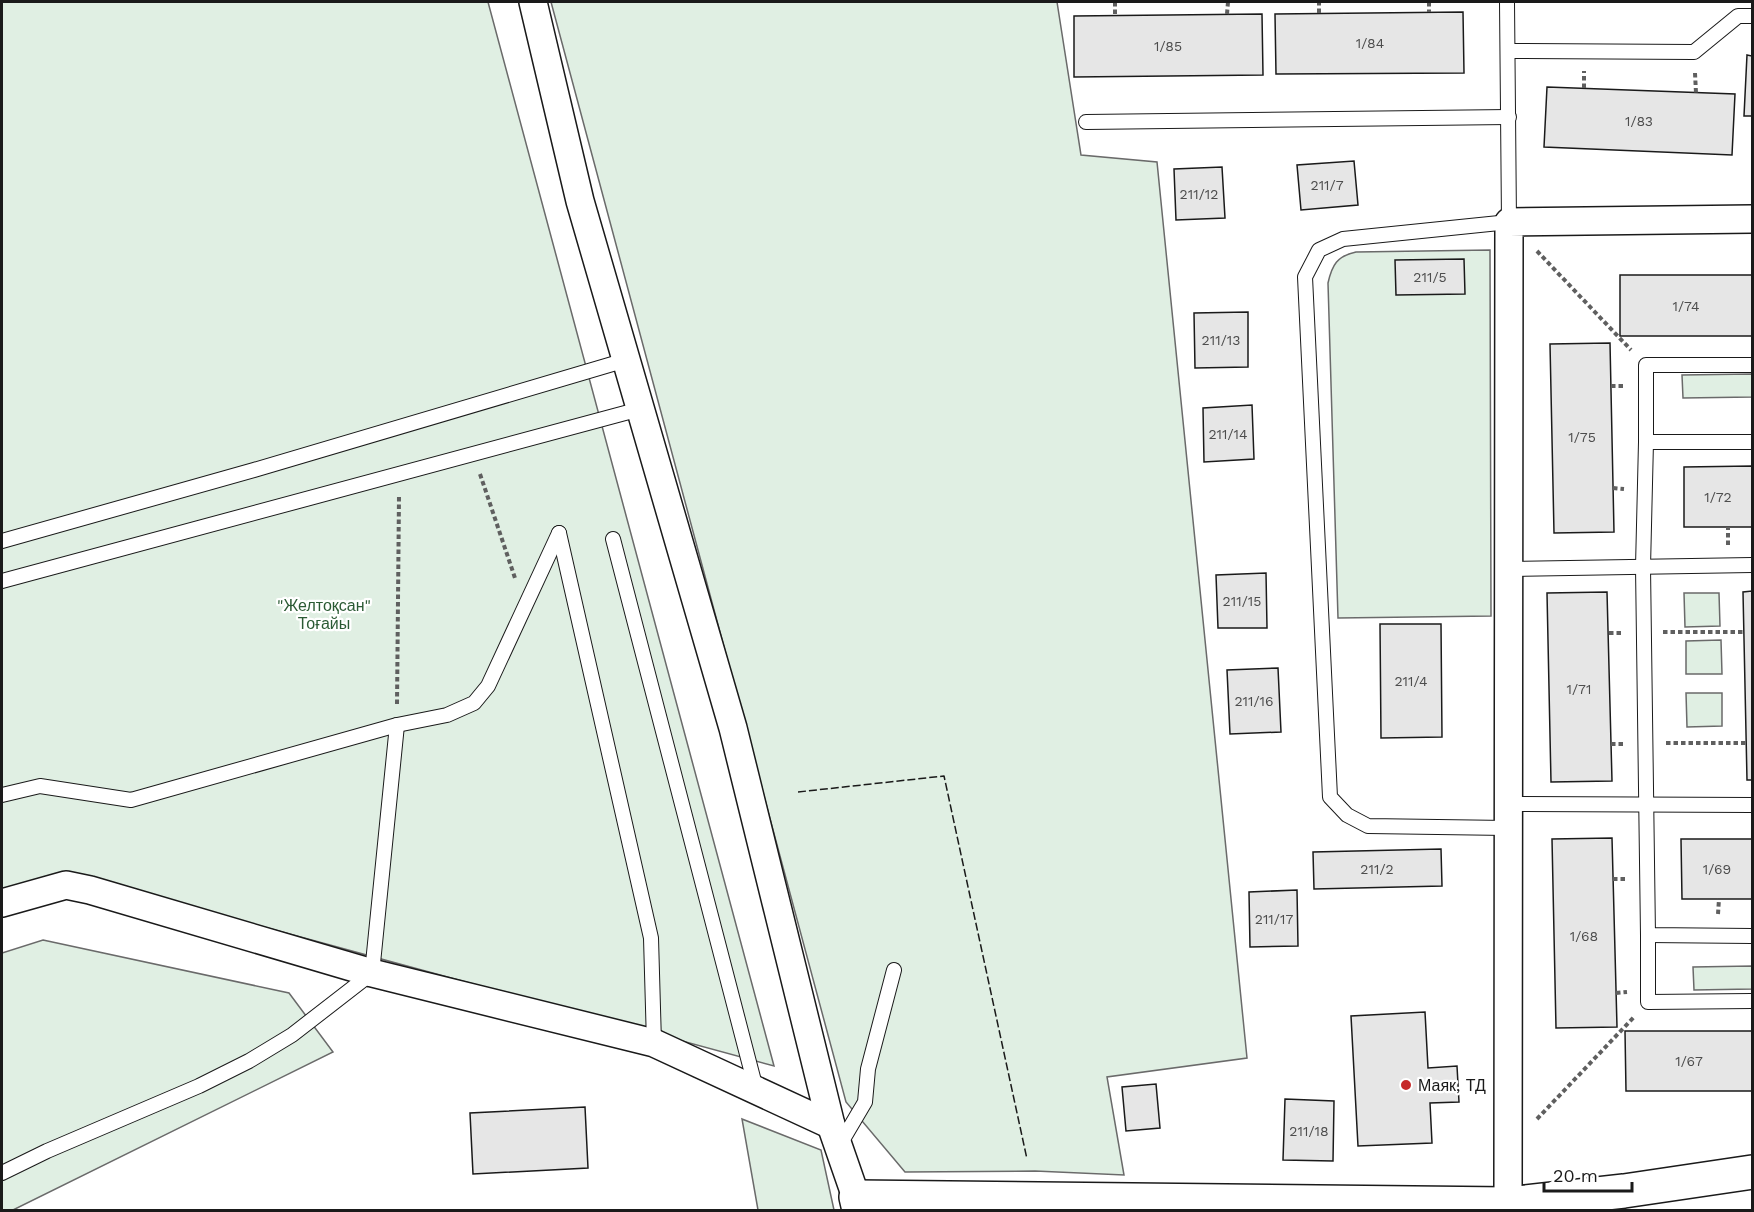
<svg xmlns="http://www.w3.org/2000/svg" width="1754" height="1212" viewBox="0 0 1754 1212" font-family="'Work Sans',sans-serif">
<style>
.green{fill:#e0efe3;stroke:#6a6a6a;stroke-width:1.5}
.building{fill:#e6e6e6;stroke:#1a1a1a;stroke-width:1.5}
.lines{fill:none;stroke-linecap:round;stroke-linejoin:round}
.lane-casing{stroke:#1a1a1a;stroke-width:16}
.street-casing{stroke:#1a1a1a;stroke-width:30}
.secondary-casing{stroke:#1a1a1a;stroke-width:36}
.path{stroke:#5f5f5f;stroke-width:4;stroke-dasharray:4.5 3;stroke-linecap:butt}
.lane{stroke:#fff;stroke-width:14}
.street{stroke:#fff;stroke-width:27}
.secondary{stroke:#fff;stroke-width:33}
.fence{stroke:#1a1a1a;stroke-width:1.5;stroke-dasharray:8 3;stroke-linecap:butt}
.poi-dot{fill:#c62828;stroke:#fff;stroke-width:2}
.labels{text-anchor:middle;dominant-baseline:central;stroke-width:4.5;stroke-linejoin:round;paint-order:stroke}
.number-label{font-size:14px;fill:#4d4d4d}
.park-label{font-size:16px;fill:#2b5a34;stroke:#fff}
.poi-label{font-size:16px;fill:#1a1a1a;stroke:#fff;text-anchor:start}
</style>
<rect width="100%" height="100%" fill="#fff"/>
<!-- green -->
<g class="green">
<path d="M2,2H488L774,1066L69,874L2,897Z"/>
<path d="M551,2H1057L1081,155L1157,162L1247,1058L1107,1077L1124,1175L1035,1171L905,1172L846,1102Z"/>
<path d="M1490,250L1491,616L1338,618L1328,283C1332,265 1337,256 1356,252Z"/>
<path d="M1752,374V397L1683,398L1682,375Z"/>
<path d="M1684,593H1719L1720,626L1685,627Z"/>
<path d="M1721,640L1722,674H1686V641Z"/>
<path d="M1686,693H1722V726L1687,727Z"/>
<path d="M43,940L289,993L333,1052L13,1210H2V953Z"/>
<path d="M1752,966V989L1694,990L1693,967Z"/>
<path d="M742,1119L821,1150L834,1210H758Z"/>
</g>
<!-- building -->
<g class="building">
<path d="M1463,12L1464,73L1276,74L1275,14Z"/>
<path d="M1262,14L1263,75L1074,77V16Z"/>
<path d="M1747,55L1752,56V116H1744Z"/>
<path d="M1547,87L1735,94L1732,155L1544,147Z"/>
<path d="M1354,161L1358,205L1301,210L1297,165Z"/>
<path d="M1222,167L1225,218L1176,220L1174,169Z"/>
<path d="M1464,259L1465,294L1396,295L1395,260Z"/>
<rect x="1620" y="275" width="132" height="61"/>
<path d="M1248,312V367L1195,368L1194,313Z"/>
<path d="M1610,343L1614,532L1554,533L1550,344Z"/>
<path d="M1252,405L1254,459L1204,462L1203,408Z"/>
<path d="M1752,466V527H1684V467Z"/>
<path d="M1266,573L1267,628H1218L1216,575Z"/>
<path d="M1752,591V780H1747L1743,592Z"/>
<path d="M1607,592L1612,781L1551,782L1547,593Z"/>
<path d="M1380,624H1441L1442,737L1381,738Z"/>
<path d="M1278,668L1281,732L1230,734L1227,670Z"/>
<path d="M1612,838L1617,1027L1556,1028L1552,839Z"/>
<path d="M1681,839H1752V899H1682Z"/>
<path d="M1441,849L1442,886L1314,889L1313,852Z"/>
<path d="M1297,890L1298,946L1250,947L1249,892Z"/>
<path d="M1425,1012L1428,1068L1457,1066L1459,1102L1430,1103L1432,1143L1358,1146L1351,1016Z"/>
<path d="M1625,1031H1752V1091H1626Z"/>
<path d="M1156,1084L1160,1128L1126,1131L1122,1087Z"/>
<path d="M1285,1099L1334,1101L1333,1161L1283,1160Z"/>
<path d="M585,1107L588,1168L473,1174L470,1113Z"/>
</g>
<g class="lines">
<!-- lane casing -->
<g class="lane-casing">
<g id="lane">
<path d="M1508,51L1694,52L1738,16H1752"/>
<path d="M1086,122L1509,117"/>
<path d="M1646,442V365H1752"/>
<path d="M1752,442H1646L1643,567L1648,935L1752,936"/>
<path d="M559,533L651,938L654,1043"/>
<path d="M613,539L756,1089"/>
<path d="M2,541L254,470L626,360"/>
<path d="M1508,569L1752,565"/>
<path d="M2,581L640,409"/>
<path d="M2,795L40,786L131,800L397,725L447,715L474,703L488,686L559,533"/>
<path d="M1507,804L1752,805"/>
<path d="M1507,828L1368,826L1347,815L1330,797L1305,277L1319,250L1343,239L1509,222L1507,2"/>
<path d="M1648,935V1002L1752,1001"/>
<path d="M839,1146L865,1102L868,1069L894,970"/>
<path d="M2,1173L47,1151L199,1086L249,1061L292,1035L372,973L397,725"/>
</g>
</g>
<!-- street casing -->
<g class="street-casing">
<g id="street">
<path d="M533,2L580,201L733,728L831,1125L856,1197"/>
<path d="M2,903L66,885L90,890L372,973L654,1043L831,1125"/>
<path d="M1508,1210L1509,222L1752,219"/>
</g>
</g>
<!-- secondary casing -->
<g class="secondary-casing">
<path id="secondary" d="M859,1210L856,1197L1508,1204L1624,1191L1752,1172"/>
</g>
<!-- path -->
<g class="path">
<path d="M1115,2V16"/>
<path d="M1429,2V12"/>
<path d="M1319,13V2"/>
<path d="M1227,14L1228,2"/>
<path d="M1695,73L1696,93"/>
<path d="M1584,88V71"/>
<path d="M1537,251L1631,350"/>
<path d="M1611,386H1624"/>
<path d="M480,474L515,578"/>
<path d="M1613,488L1624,489"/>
<path d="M1728,545V527"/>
<path d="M1663,632H1744"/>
<path d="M1609,633H1623"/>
<path d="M397,704L399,496"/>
<path d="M1666,743H1746"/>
<path d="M1611,744H1625"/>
<path d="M1613,879H1627"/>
<path d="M1718,914L1719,899"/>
<path d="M1616,993L1627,992"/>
<path d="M1537,1119L1635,1016"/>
</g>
<!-- lane -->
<use href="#lane" class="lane"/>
<!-- street -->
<use href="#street" class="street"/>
<!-- secondary -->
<use href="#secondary" class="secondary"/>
<!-- fence -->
<path class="fence" d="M798,792L944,776L1027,1159"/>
</g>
<!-- markers -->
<circle class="poi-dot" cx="1406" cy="1085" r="6"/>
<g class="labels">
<!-- number labels -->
<g class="number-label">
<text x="1370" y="43">1/84</text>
<text x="1168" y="46">1/85</text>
<text x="1639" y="121">1/83</text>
<text x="1327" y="185">211/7</text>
<text x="1199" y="194">211/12</text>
<text x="1430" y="277">211/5</text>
<text x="1686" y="306">1/74</text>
<text x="1221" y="340">211/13</text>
<text x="1228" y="434">211/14</text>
<text x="1582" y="437">1/75</text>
<text x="1718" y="497">1/72</text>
<text x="1242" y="601">211/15</text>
<text x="1411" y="681">211/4</text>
<text x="1579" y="689">1/71</text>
<text x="1254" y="701">211/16</text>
<text x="1377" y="869">211/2</text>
<text x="1717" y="869">1/69</text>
<text x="1274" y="919">211/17</text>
<text x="1584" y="936">1/68</text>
<text x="1689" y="1061">1/67</text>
<text x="1309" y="1131">211/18</text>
</g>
<!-- park labels -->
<g class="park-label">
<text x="324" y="605">"Желтоқсан"<tspan x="324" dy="18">Тоғайы</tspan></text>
</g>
<!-- poi labels -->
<g class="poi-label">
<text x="1418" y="1085">Маяк, ТД</text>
</g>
</g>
<!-- border -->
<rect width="1754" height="1212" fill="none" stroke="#1a1a1a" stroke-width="6"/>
<!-- scale -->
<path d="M1544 1182v9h88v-9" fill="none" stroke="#1a1a1a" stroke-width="3"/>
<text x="1553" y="1182" font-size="18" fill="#1a1a1a" stroke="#ffffff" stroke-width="4.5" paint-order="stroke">20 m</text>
</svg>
